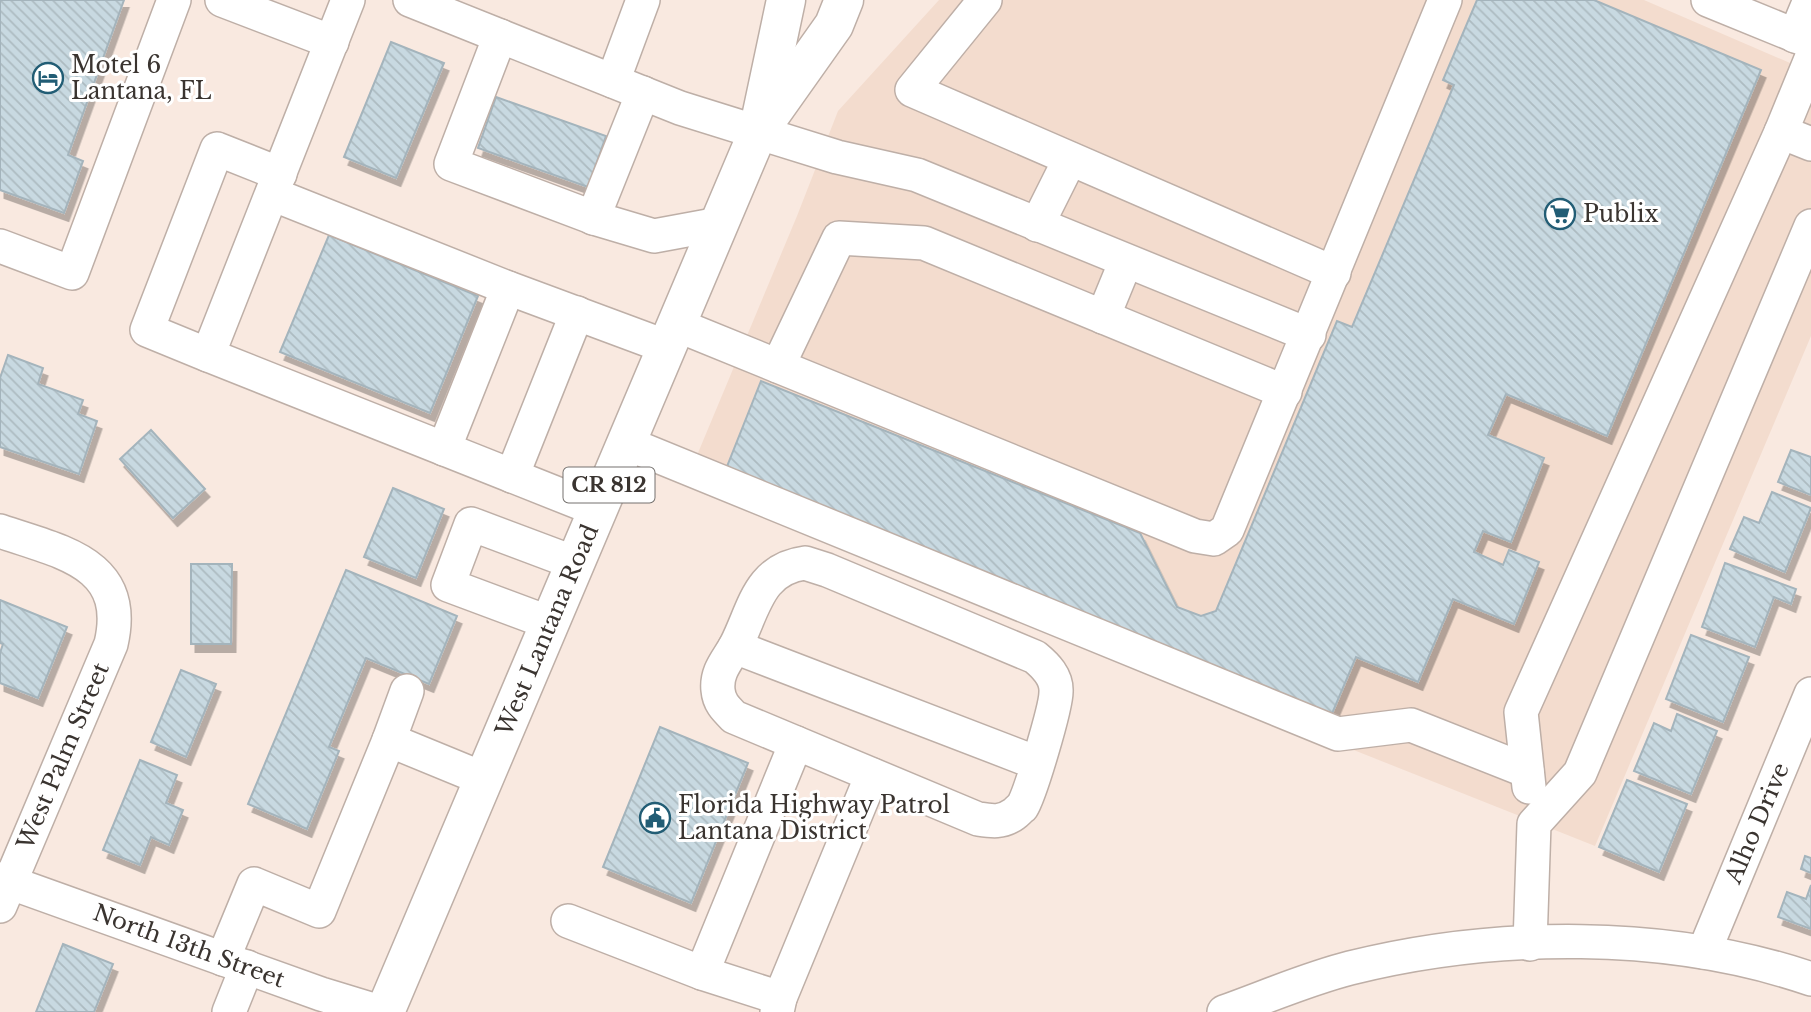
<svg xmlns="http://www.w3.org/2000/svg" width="1811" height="1012" viewBox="0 0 1811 1012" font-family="'Libre Baskerville',serif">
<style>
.built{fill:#f3dcce}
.building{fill:url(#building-back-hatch);stroke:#a4b4bc;stroke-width:2;filter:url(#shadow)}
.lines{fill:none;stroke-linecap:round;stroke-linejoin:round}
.minor-casing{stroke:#beafa7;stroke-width:36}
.major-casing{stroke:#beafa7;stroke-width:41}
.minor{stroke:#fff;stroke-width:33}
.major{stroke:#fff;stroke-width:38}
.labels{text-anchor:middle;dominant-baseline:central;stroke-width:6;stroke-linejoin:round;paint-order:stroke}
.shield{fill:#fff;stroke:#75716e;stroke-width:2}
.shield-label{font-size:21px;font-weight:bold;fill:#3a3430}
.poi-label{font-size:23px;fill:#3a3430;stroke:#fff;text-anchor:start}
.street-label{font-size:23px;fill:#3a3430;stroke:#fff}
</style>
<defs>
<pattern id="building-back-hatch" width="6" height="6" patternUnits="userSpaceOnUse" patternTransform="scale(1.75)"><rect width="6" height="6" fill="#c8d9e1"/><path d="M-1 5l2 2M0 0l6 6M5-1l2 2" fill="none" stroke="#adbbc1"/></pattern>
<filter id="shadow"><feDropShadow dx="4.5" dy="8" stdDeviation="0" flood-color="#0004"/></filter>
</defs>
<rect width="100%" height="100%" fill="#f9e9e0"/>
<!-- built -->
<path class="built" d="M939,0H1644L1811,72V336L1595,846L685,484L797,216L838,111Z"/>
<!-- building -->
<g class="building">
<path d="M0,0H124L68,155L83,161L64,213L0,190Z"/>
<path d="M1477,0H1594L1761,70L1607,436L1506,394L1488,435L1544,458L1511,542L1483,531L1474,552L1503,565L1509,550L1539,562L1514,624L1453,599L1418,682L1356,657L1331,716L726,469L761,381L1140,533L1177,607L1201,616L1216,611L1337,321L1352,327L1454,85L1443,80Z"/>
<path d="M391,42L444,63L396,178L344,157Z"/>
<path d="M496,97L606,136L588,187L478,148Z"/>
<path d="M329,235L478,296L430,413L280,352Z"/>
<path d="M8,355L43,368L38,384L83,400L78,414L97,421L79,474L0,447V378Z"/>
<path d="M151,430L205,489L173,518L120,459Z"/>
<path d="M1791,450L1811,457V495L1778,482Z"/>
<path d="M393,488L444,509L416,578L364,557Z"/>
<path d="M1772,492L1811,508L1785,572L1730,549L1744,517L1759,523Z"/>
<path d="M1725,563L1796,589L1791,604L1774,597L1755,647L1702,627Z"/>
<path d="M191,564H232L231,644H191Z"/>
<path d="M346,570L457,616L429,684L366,658L329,747L339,751L307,829L248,804Z"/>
<path d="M0,600L67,627L38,698L0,683V653L3,644L0,643Z"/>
<path d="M1691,635L1749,657L1723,722L1666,699Z"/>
<path d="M181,670L216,684L186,757L151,742Z"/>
<path d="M1677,714L1717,731L1691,794L1634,771L1654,723L1671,731Z"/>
<path d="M660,727L748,763L691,903L603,867Z"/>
<path d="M140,760L177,775L166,803L183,810L169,845L151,837L140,865L103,850Z"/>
<path d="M1627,780L1687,804L1659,872L1599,847Z"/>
<path d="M1805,856L1811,858V873L1801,869Z"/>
<path d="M1811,885V929L1778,917L1787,892L1806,899Z"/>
<path d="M63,944L113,964L94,1012H36Z"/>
</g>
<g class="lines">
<!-- minor casing -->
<g class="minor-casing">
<g id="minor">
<path d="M222,0L332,42"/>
<path d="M348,0L208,355L598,510"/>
<path d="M410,0L680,108L837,157L917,175L1309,335"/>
<path d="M985,0L912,90L1334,273"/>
<path d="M1708,0L1811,42"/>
<path d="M500,36L451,164L597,219L654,236L719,224"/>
<path d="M1795,36L1810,0"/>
<path d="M1811,59L1781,132L1811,144"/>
<path d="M613,81L643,0"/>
<path d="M272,194L508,288L667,347"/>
<path d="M593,218L643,93"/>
<path d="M1037,225L1070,159"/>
<path d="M0,246L72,273L174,0"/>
<path d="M1103,317L1126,261"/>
<path d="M677,325L1195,536L1214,539L1227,530L1445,0"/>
<path d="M208,355L147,330L217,149L280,174"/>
<path d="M778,366L839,238L924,243L1285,392"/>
<path d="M626,443L1338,734L1411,725L1527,771"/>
<path d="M444,449L508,288"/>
<path d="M512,476L577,313"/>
<path d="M0,531C60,552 130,562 111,644L0,906"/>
<path d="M805,563L827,570L1035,657C1046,666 1057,677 1056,692C1056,707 1030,795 1022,807C1019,809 1017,812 1014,814C1002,823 991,821 978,819L734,717C725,708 719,702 718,690C716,671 728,660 736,645C754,610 758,569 805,563Z"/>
<path d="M550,623L448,585L471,524L575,563"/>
<path d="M735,647L1037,763"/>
<path d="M389,740L407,691"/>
<path d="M1529,787L1521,712L1781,132"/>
<path d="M0,879L321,994L380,1012"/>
<path d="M568,921L702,973L780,998"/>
<path d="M1530,944L1534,824L1580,773L1811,226"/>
<path d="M1704,952L1811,694"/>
<path d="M223,959L254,884L319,911L389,740L484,779"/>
<path d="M702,973L796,743"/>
<path d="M229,1012L247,967"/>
<path d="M777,1012L780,998L872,775"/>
<path d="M1224,1012C1266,997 1307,979 1350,968C1495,932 1668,930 1811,979"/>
</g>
</g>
<!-- major casing -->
<g class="major-casing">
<g id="major">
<path d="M766,121L834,25L844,0"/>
<path d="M385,1012L758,132L786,0"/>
</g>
</g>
<!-- minor -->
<use href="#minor" class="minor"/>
<!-- major -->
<use href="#major" class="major"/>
</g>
<!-- icons -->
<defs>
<g id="hotel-ring" transform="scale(1.575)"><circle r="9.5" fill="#fff" stroke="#225d75" stroke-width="1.5"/><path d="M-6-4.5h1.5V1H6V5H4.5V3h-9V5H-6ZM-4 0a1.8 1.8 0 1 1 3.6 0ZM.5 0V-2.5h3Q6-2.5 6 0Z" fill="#225d75"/></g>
<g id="supermarket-ring" transform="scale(1.575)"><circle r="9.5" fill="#fff" stroke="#225d75" stroke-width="1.5"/><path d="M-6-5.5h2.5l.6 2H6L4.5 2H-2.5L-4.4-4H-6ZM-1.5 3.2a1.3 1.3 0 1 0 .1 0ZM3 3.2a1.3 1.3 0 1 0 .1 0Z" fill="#225d75"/></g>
<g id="civic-ring" transform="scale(1.575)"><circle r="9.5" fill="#fff" stroke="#225d75" stroke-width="1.5"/><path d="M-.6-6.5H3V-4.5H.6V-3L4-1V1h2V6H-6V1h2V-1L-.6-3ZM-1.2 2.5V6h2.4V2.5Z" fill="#225d75"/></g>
</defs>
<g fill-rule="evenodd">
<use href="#hotel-ring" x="48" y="78"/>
<use href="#supermarket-ring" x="1560" y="214"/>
<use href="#civic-ring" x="655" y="818"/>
</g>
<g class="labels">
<!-- shield labels -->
<rect class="shield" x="563.5" y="467.5" width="91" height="35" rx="5"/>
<g class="shield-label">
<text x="609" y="485">CR 812</text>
</g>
<!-- poi labels -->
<g class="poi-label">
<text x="71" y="65">Motel 6<tspan x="71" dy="26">Lantana, FL</tspan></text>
<text x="1583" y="214">Publix</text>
<text x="678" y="805">Florida Highway Patrol<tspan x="678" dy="26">Lantana District</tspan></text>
</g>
<!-- street labels -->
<g class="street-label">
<text transform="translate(547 630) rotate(-67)">West Lantana Road</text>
<text transform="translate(63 756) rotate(-67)">West Palm Street</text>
<text transform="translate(1757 823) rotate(-67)">Alho Drive</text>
<text transform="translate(189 946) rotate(20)">North 13th Street</text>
</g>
</g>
</svg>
